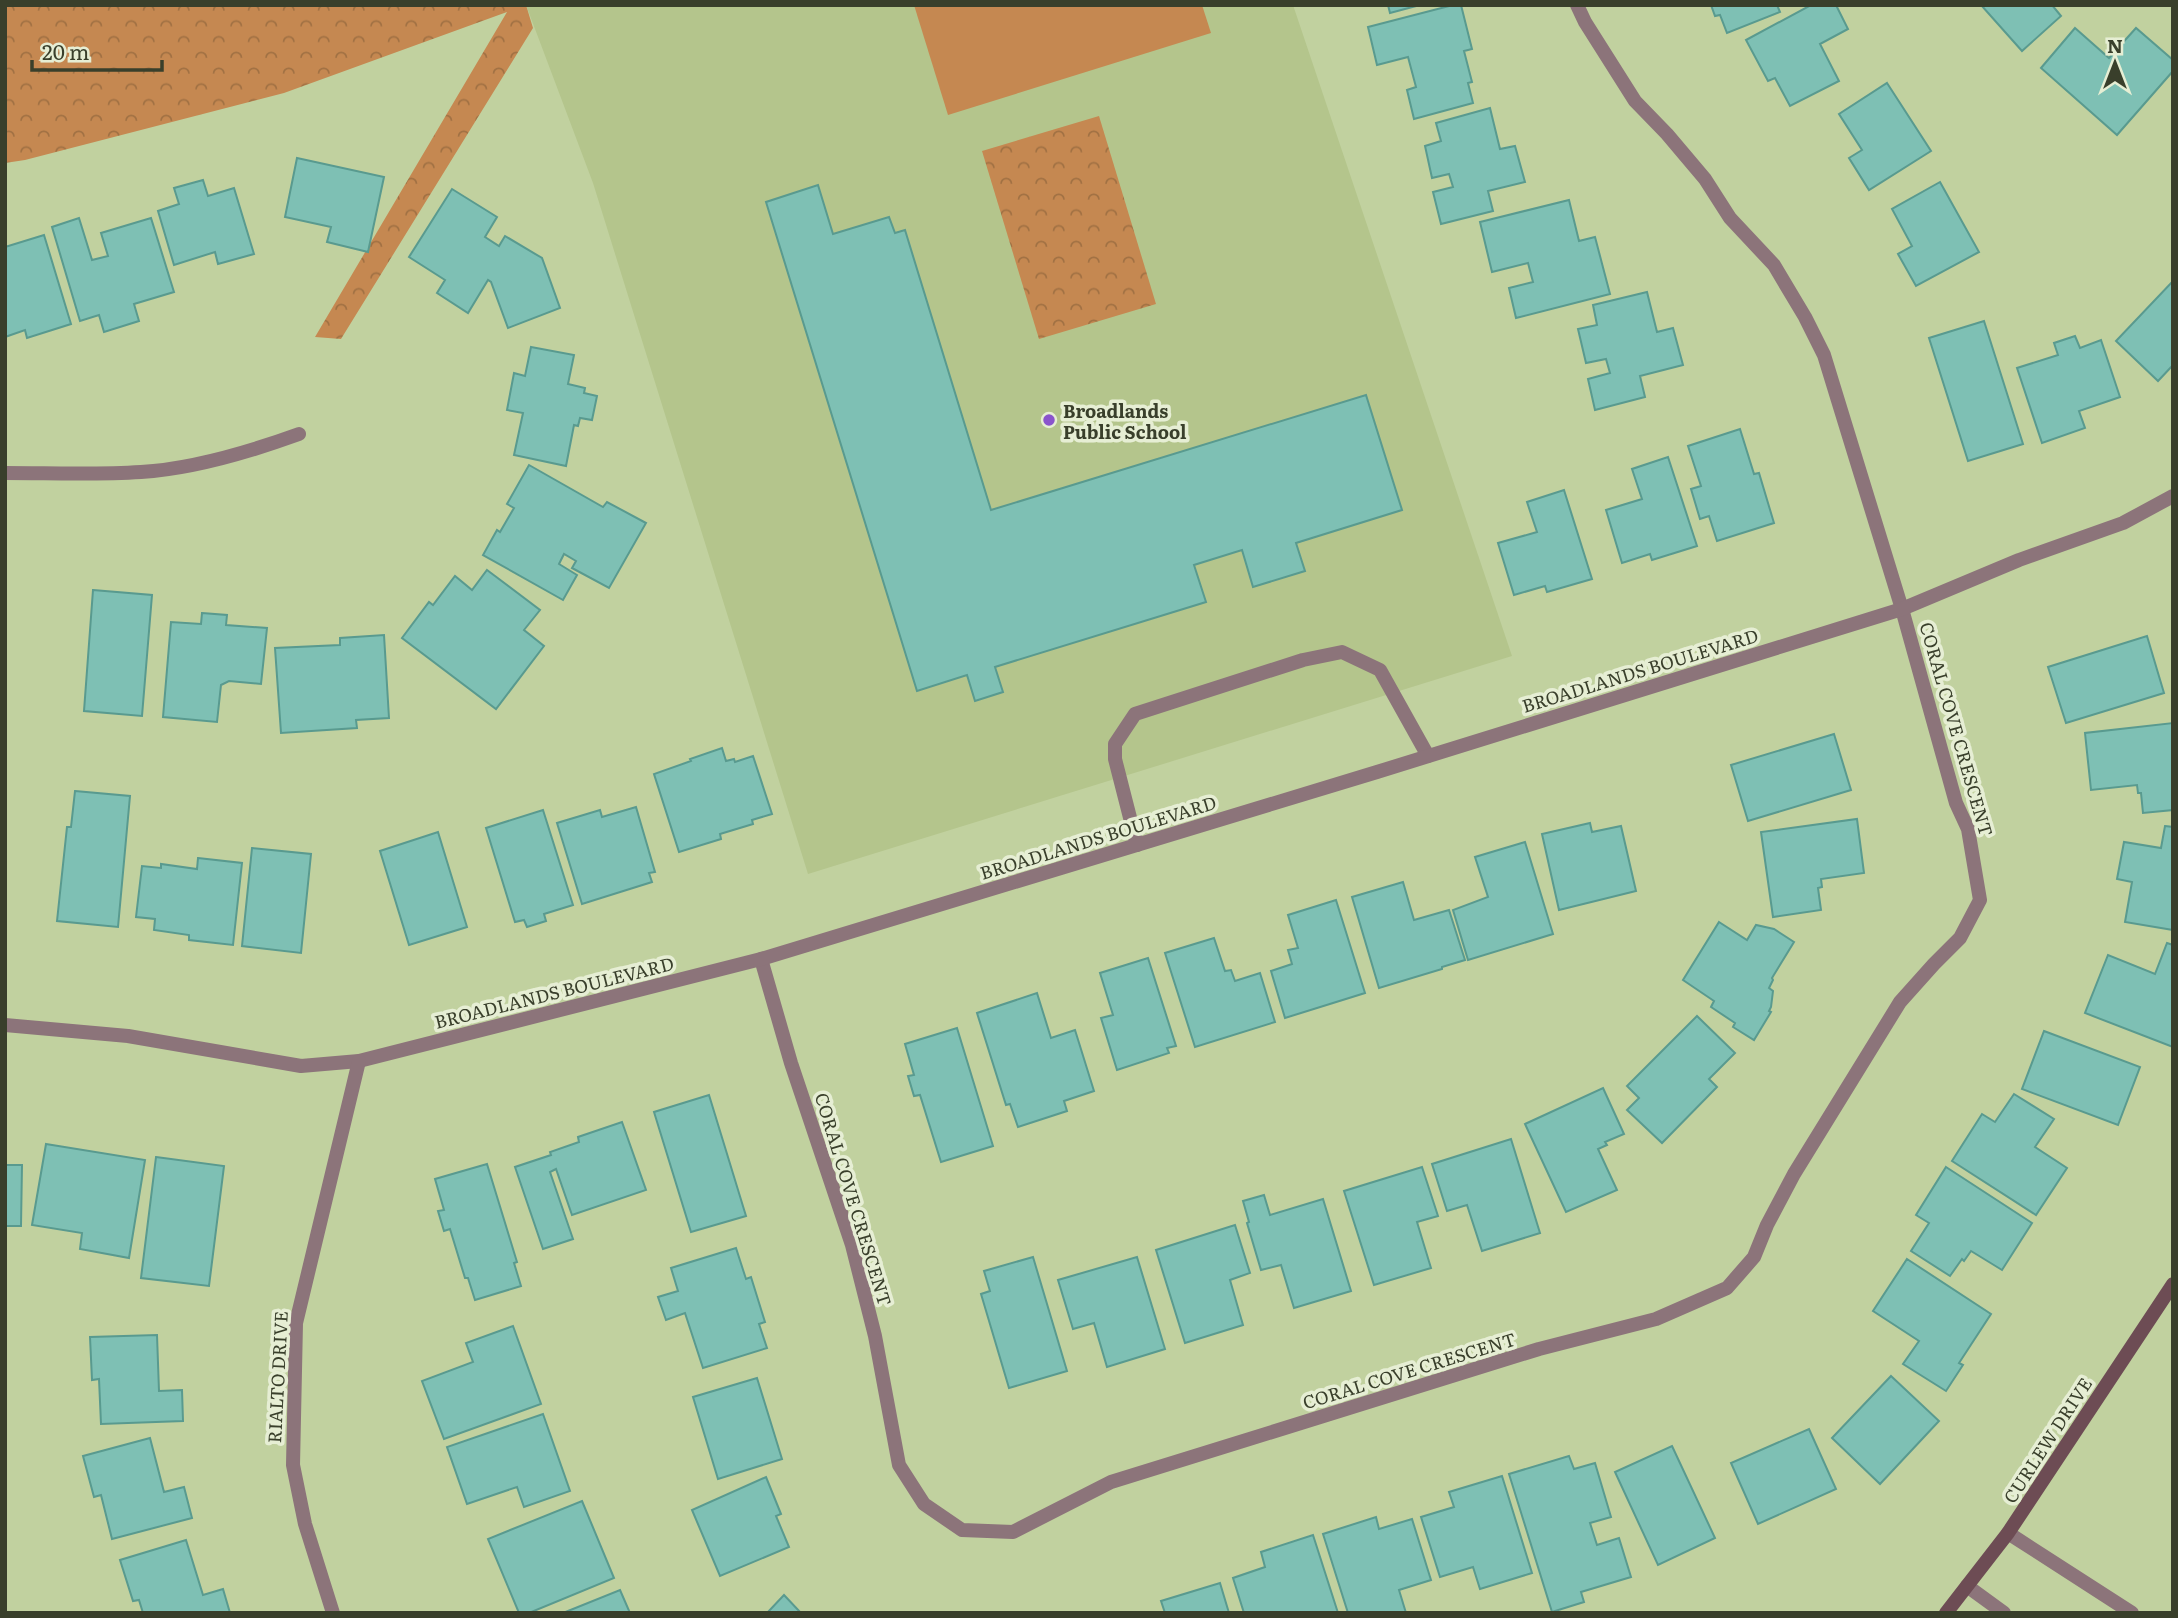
<svg xmlns="http://www.w3.org/2000/svg" width="2178" height="1618" viewBox="0 0 2178 1618" font-family="Literata,serif">
<style>
.built{fill:#b4c58c}
.grass{fill:#c58851}
.forest{fill:url(#forest-crowns)}
.building{fill:#7ec0b4;stroke:#599a8f;stroke-width:2}
.lines{fill:none;stroke-linecap:round;stroke-linejoin:round}
.lane{stroke:#8c747a;stroke-width:14}
.street{stroke:#8c747a;stroke-width:14}
.secondary{stroke:#6d4c54;stroke-width:14}
.poi-dot{fill:#8a54cc;stroke:#e6eed4;stroke-width:2.5}
.labels{text-anchor:middle;dominant-baseline:central;stroke-width:7;stroke-linejoin:round;paint-order:stroke}
.poi-label{font-size:18px;font-weight:bold;fill:#393f2b;stroke:#e6eed4;text-anchor:start}
.street-label{font-size:18px;fill:#393f2b;stroke:#e6eed4}
</style>
<defs>
<pattern id="forest-crowns" width="20" height="18" patternUnits="userSpaceOnUse" patternTransform="scale(1.75)"><rect width="20" height="18" fill="#c58851"/><path d="M2 6a3 3 0 1 1 6 0M12 15a3 3 0 1 1 6 0" fill="none" stroke="#a17143"/></pattern>
</defs>
<rect width="100%" height="100%" fill="#c1d19f"/>
<!-- built -->
<path class="built" d="M526,5H1293L1512,656L808,874L593,183Z"/>
<!-- grass -->
<path class="grass" d="M914,5H1202L1211,33L948,115Z"/>
<!-- forest -->
<g class="forest">
<path d="M5,5H526L533,28L341,339L315,337L507,12L284,93L25,160L5,163Z"/>
<path d="M1099,116L1156,304L1039,339L982,151Z"/>
</g>
<!-- building -->
<g class="building">
<path d="M1388,5H1420L1390,13Z"/>
<path d="M1453,5H1461L1472,49L1464,51L1472,82L1468,83L1473,103L1414,119L1407,90L1416,87L1408,57L1377,65L1368,27Z"/>
<path d="M1711,5H1777L1780,12L1727,33L1720,15L1715,16Z"/>
<path d="M1811,5H1836L1848,29L1820,44L1839,81L1790,106L1775,78L1768,81L1746,40Z"/>
<path d="M1981,5H2052L2061,16L2022,51Z"/>
<path d="M2075,28L2109,58L2136,28L2173,60V71L2117,135L2041,68Z"/>
<path d="M1887,83L1931,151L1869,190L1849,158L1862,150L1839,114Z"/>
<path d="M1490,108L1500,149L1515,146L1525,182L1488,191L1493,211L1441,224L1433,192L1453,187L1449,174L1432,178L1425,146L1441,141L1436,123Z"/>
<path d="M297,158L384,177L368,252L327,242L331,227L285,217Z"/>
<path d="M203,180L208,196L234,188L254,254L218,264L215,252L174,265L158,211L179,204L174,188Z"/>
<path d="M1940,182L1979,252L1916,286L1898,254L1912,246L1892,209Z"/>
<path d="M818,185L833,234L889,217L895,233L905,230L991,510L1366,395L1402,510L1296,543L1305,571L1253,587L1242,550L1194,565L1206,602L995,667L1003,692L975,701L967,675L917,691L766,202Z"/>
<path d="M452,189L497,217L485,237L499,246L505,236L542,258L560,308L508,328L491,282L488,280L468,313L437,293L445,280L409,257Z"/>
<path d="M1569,200L1579,241L1595,237L1610,294L1516,318L1509,288L1533,282L1528,263L1492,272L1480,222Z"/>
<path d="M79,218L92,260L108,256L101,233L151,218L174,292L134,304L139,321L104,332L99,315L80,321L52,227Z"/>
<path d="M44,235L71,324L27,338L25,330L5,337V247Z"/>
<path d="M2173,281V365L2158,381L2116,341Z"/>
<path d="M1647,292L1657,332L1673,328L1683,365L1640,376L1645,397L1595,410L1588,379L1610,373L1606,359L1586,363L1578,329L1597,325L1593,305Z"/>
<path d="M1984,321L2023,444L1968,461L1929,338Z"/>
<path d="M2075,336L2080,348L2101,340L2120,397L2079,411L2085,428L2042,443L2017,368L2058,355L2054,343Z"/>
<path d="M531,347L574,355L568,384L585,388L584,393L597,396L592,420L580,418L578,426L574,425L566,466L514,455L523,413L507,410L514,373L525,376Z"/>
<path d="M1740,429L1754,474L1759,473L1774,523L1717,541L1709,516L1700,519L1691,489L1701,486L1688,446Z"/>
<path d="M1668,457L1697,546L1652,560L1650,554L1622,563L1606,510L1642,499L1632,469Z"/>
<path d="M529,465L603,507L607,502L646,523L609,588L572,568L576,561L564,554L559,564L577,575L563,600L483,555L497,530L500,532L514,508L507,504Z"/>
<path d="M1564,490L1592,579L1547,592L1545,586L1514,595L1498,543L1537,532L1527,502Z"/>
<path d="M487,570L540,610L524,630L544,646L496,709L402,638L429,602L433,605L455,576L472,590Z"/>
<path d="M93,590L152,595L142,716L84,711Z"/>
<path d="M202,613L227,615L226,625L267,628L261,684L229,681L221,685L217,722L163,717L171,622L201,624Z"/>
<path d="M384,635L389,718L356,720L357,728L281,733L275,648L340,645V638Z"/>
<path d="M2147,636L2164,693L2066,723L2048,667Z"/>
<path d="M2173,723V810L2143,813L2141,793H2138L2137,785L2091,790L2085,733Z"/>
<path d="M1834,734L1851,790L1748,821L1731,765Z"/>
<path d="M722,748L726,761L734,759L735,762L753,756L772,814L752,820L753,824L720,834L721,839L679,852L654,774L691,761L690,759Z"/>
<path d="M75,791L130,796L118,927L57,921L67,827H71Z"/>
<path d="M636,807L655,872L649,873L652,882L582,904L557,823L600,810L602,817Z"/>
<path d="M543,810L573,905L544,914L546,921L527,927L524,920L515,922L486,828Z"/>
<path d="M1857,819L1864,873L1821,879L1822,887L1818,888L1821,910L1773,917L1761,832Z"/>
<path d="M1590,823L1592,832L1621,826L1636,891L1559,910L1542,834Z"/>
<path d="M2165,826L2173,827V930L2125,922L2132,882L2117,879L2124,842L2161,848Z"/>
<path d="M438,832L467,927L409,945L380,851Z"/>
<path d="M1525,842L1553,934L1468,960L1453,910L1488,897L1475,857Z"/>
<path d="M252,848L311,854L301,953L242,946Z"/>
<path d="M198,858L242,863L233,945L189,940V935L154,930L155,919L136,917L142,866L161,868V864L197,869Z"/>
<path d="M1403,882L1414,920L1449,910L1465,960L1442,967V969L1379,988L1352,897Z"/>
<path d="M1336,900L1365,993L1285,1018L1271,971L1292,964L1288,950L1298,948L1288,915Z"/>
<path d="M1719,922L1747,940L1756,925L1774,929L1794,942L1772,978L1773,980L1769,988L1773,991L1771,1007L1769,1011L1771,1012L1754,1040L1733,1027L1735,1023L1711,1007L1714,1001L1683,980Z"/>
<path d="M1214,938L1225,971L1231,970L1235,981L1260,973L1275,1022L1195,1047L1165,953Z"/>
<path d="M2167,943L2173,945V1047L2085,1013L2108,955L2155,974Z"/>
<path d="M1148,958L1176,1046L1167,1048L1169,1053L1117,1070L1101,1018L1113,1015L1100,973Z"/>
<path d="M1037,993L1051,1038L1075,1030L1094,1091L1064,1101L1067,1111L1018,1127L1010,1104L1006,1105L977,1013Z"/>
<path d="M1697,1016L1735,1053L1709,1079L1717,1087L1662,1143L1627,1110L1639,1098L1627,1086Z"/>
<path d="M957,1028L993,1146L941,1162L920,1095L914,1096L908,1076L914,1075L905,1044Z"/>
<path d="M2044,1031L2140,1067L2118,1125L2022,1089Z"/>
<path d="M1603,1088L1624,1134L1605,1142L1607,1145L1598,1149L1617,1190L1566,1212L1525,1124Z"/>
<path d="M2014,1094L2054,1119L2035,1147L2067,1168L2036,1215L1952,1161L1982,1114L1995,1122Z"/>
<path d="M709,1095L746,1216L691,1232L654,1112Z"/>
<path d="M622,1122L646,1190L572,1215L556,1169L550,1172L573,1239L543,1249L515,1167L551,1155L550,1152L579,1142L578,1137Z"/>
<path d="M1511,1139L1540,1233L1482,1251L1467,1205L1447,1211L1432,1164Z"/>
<path d="M46,1144L145,1160L129,1258L80,1249L82,1233L32,1225Z"/>
<path d="M156,1157L224,1166L209,1286L141,1278Z"/>
<path d="M487,1164L517,1262L514,1263L521,1286L475,1300L468,1278H465L450,1229L444,1231L438,1211L444,1210L435,1179Z"/>
<path d="M5,1165H22L21,1226H5Z"/>
<path d="M1422,1167L1438,1216L1417,1222L1431,1268L1374,1285L1344,1191Z"/>
<path d="M1946,1167L2032,1223L2002,1270L1971,1251L1964,1261L1962,1259L1950,1276L1911,1251L1929,1223L1916,1215Z"/>
<path d="M1264,1195L1270,1215L1323,1199L1351,1291L1294,1308L1281,1265L1261,1270L1247,1223L1249,1222L1243,1201Z"/>
<path d="M1235,1225L1250,1273L1230,1280L1243,1325L1185,1343L1156,1250Z"/>
<path d="M736,1248L746,1279L751,1277L765,1322L759,1324L767,1348L703,1368L685,1313L666,1320L658,1297L678,1291L671,1268Z"/>
<path d="M1033,1257L1067,1371L1009,1388L981,1294L990,1291L984,1271Z"/>
<path d="M1137,1257L1165,1349L1107,1367L1094,1323L1073,1329L1058,1280Z"/>
<path d="M1907,1259L1991,1314L1959,1363L1963,1365L1946,1391L1903,1364L1919,1341L1873,1311Z"/>
<path d="M513,1326L541,1404L444,1439L422,1381L473,1362L466,1343Z"/>
<path d="M157,1335L159,1391L182,1390L183,1421L101,1424L99,1379L92,1380L90,1337Z"/>
<path d="M1891,1376L1939,1421L1880,1484L1832,1438Z"/>
<path d="M757,1378L782,1459L718,1479L693,1397Z"/>
<path d="M543,1414L570,1491L524,1507L517,1487L467,1504L447,1447Z"/>
<path d="M1809,1429L1836,1489L1758,1524L1731,1463Z"/>
<path d="M150,1438L164,1492L184,1487L192,1518L112,1539L101,1495L94,1497L83,1456Z"/>
<path d="M1672,1446L1715,1538L1658,1565L1615,1472Z"/>
<path d="M1569,1456L1574,1469L1595,1463L1611,1517L1590,1523L1597,1545L1619,1538L1631,1577L1581,1592L1584,1602L1552,1612L1509,1474Z"/>
<path d="M1502,1476L1532,1573L1480,1589L1473,1567L1440,1577L1421,1517L1454,1507L1449,1492Z"/>
<path d="M766,1477L781,1514L776,1516L789,1547L720,1576L692,1510Z"/>
<path d="M582,1501L614,1578L529,1613H519L488,1539Z"/>
<path d="M1376,1517L1379,1529L1412,1519L1431,1580L1399,1590L1406,1613H1348L1323,1534Z"/>
<path d="M1313,1535L1338,1613H1244L1233,1578L1265,1567L1261,1552Z"/>
<path d="M186,1540L203,1595L223,1589L230,1613H143L139,1600L133,1601L120,1560Z"/>
<path d="M1220,1583L1229,1613H1165L1161,1601Z"/>
<path d="M620,1590L630,1613H563Z"/>
<path d="M784,1595L801,1613H767Z"/>
</g>
<g class="lines">
<!-- lane -->
<g class="lane">
<path d="M1137,845L1115,759V744L1135,714L1303,660L1342,652L1380,670L1428,756"/>
<path d="M1967,1586L2004,1613"/>
</g>
<!-- street -->
<g class="street">
<path d="M5,473C50,473 96,475 141,472C191,469 252,451 299,434"/>
<path d="M761,959L791,1063L852,1245L875,1336L899,1465L924,1504L962,1530L1013,1532L1111,1482L1539,1349L1656,1319L1727,1288L1754,1257L1767,1225L1794,1174L1900,1002L1934,964L1960,938L1980,900L1968,829L1956,803L1902,609L1824,355L1805,317L1774,265L1730,218L1705,179L1667,134L1635,101L1585,22L1577,5"/>
<path d="M5,1025L128,1036L301,1066L359,1061L761,959L1377,772L1902,609L2019,560L2123,523L2173,496"/>
<path d="M2008,1533L2132,1613"/>
<path d="M333,1613L305,1524L293,1465L296,1323L359,1061"/>
</g>
<!-- secondary -->
<path class="secondary" d="M1946,1613L2008,1533L2173,1284"/>
</g>
<!-- markers -->
<circle class="poi-dot" cx="1049" cy="420" r="7"/>
<g class="labels">
<!-- poi labels -->
<g class="poi-label">
<text x="1063" y="410">Broadlands<tspan x="1063" dy="21">Public School</tspan></text>
</g>
<!-- street labels -->
<g class="street-label">
<text transform="translate(1640 670) rotate(-17)">BROADLANDS BOULEVARD</text>
<text transform="translate(1957 729) rotate(74)">CORAL COVE CRESCENT</text>
<text transform="translate(1098 837) rotate(-17)">BROADLANDS BOULEVARD</text>
<text transform="translate(554 992) rotate(-14)">BROADLANDS BOULEVARD</text>
<text transform="translate(854 1199) rotate(73)">CORAL COVE CRESCENT</text>
<text transform="translate(1409 1370) rotate(-17)">CORAL COVE CRESCENT</text>
<text transform="translate(277 1377) rotate(-87)">RIALTO DRIVE</text>
<text transform="translate(2047 1440) rotate(-57)">CURLEW DRIVE</text>
</g>
</g>
<!-- border -->
<rect width="2178" height="1618" fill="none" stroke="#393f2b" stroke-width="14"/>
<!-- north arrow -->
<g transform="translate(2115 63)" stroke="#e6eed4" stroke-width="5" paint-order="stroke">
<path d="M0-5L12 26L0 18L-12 26Z" fill="#393f2b"/>
<text y="-10" font-size="19" font-weight="bold" text-anchor="middle" fill="#393f2b">N</text>
</g>
<!-- scale -->
<path d="M32 60v10h130v-10" fill="none" stroke="#393f2b" stroke-width="3.5"/>
<text x="42" y="60" font-size="21" fill="#393f2b" stroke="#e6eed4" stroke-width="5" paint-order="stroke">20 m</text>
</svg>
